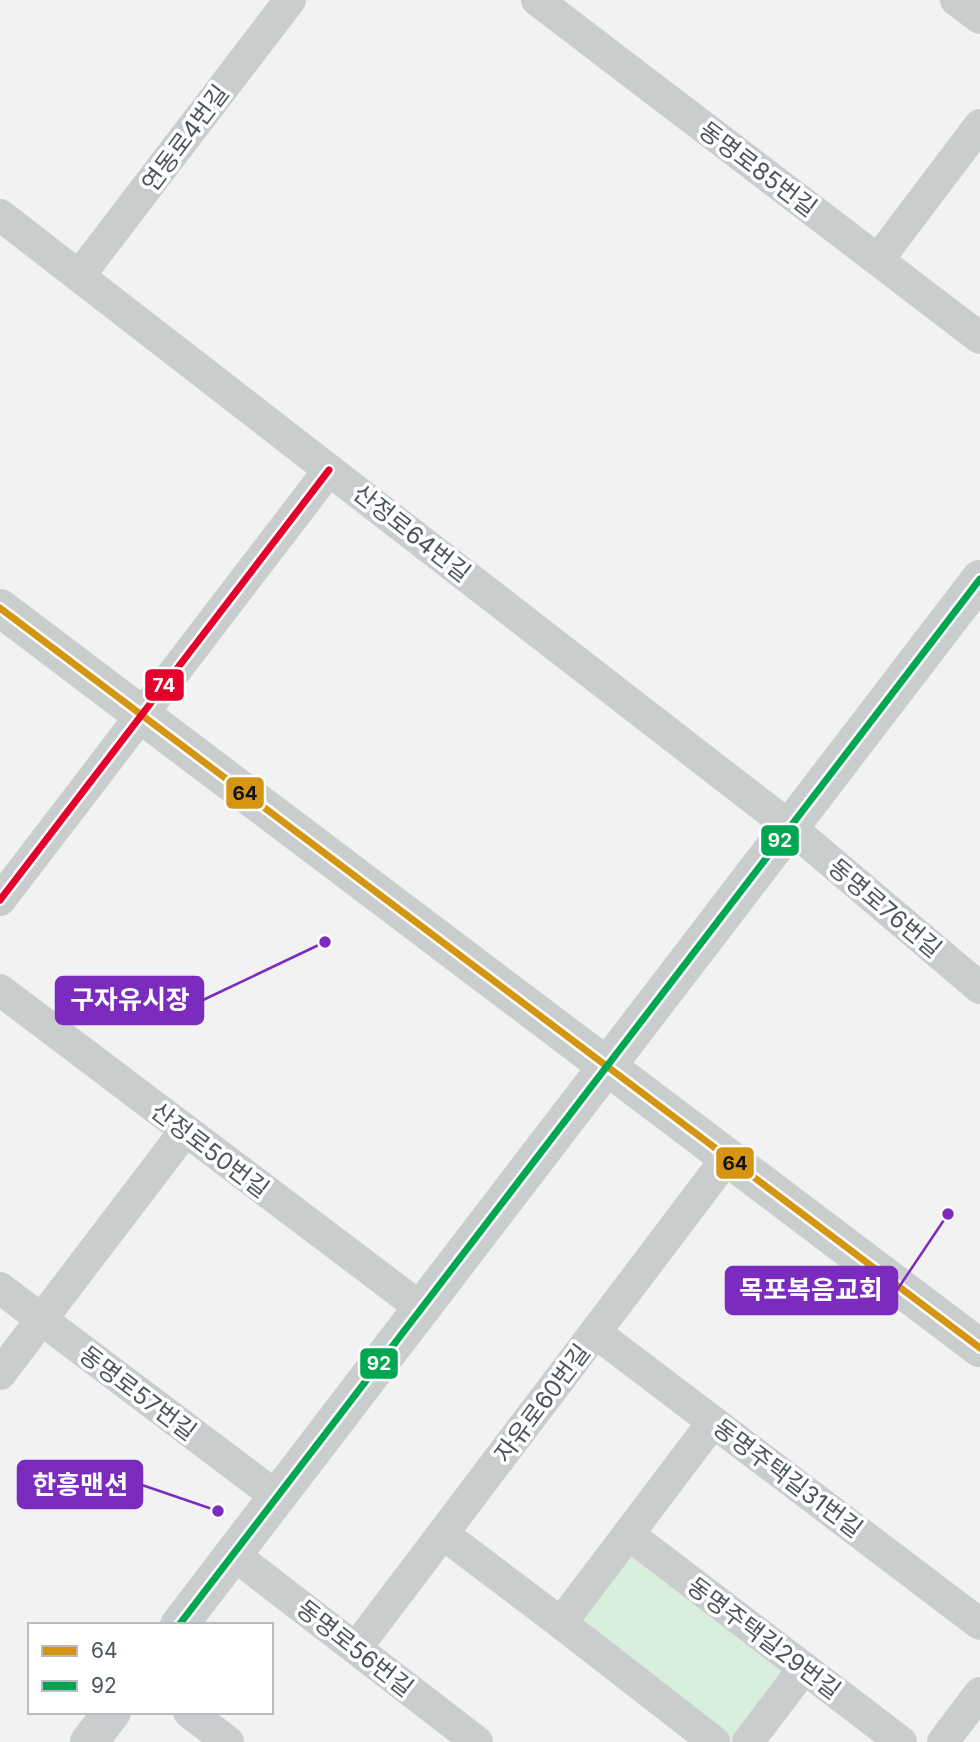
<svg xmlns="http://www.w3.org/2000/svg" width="980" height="1742" viewBox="0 0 980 1742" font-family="Inter,'Noto Sans KR',sans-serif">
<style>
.green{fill:#d9efde}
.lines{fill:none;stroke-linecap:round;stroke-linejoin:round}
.minor{stroke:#cacdcd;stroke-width:32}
.tertiary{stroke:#cacdcd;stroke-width:38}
.bus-1-casing{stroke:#fff;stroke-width:12}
.bus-2-casing{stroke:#fff;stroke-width:12}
.bus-3-casing{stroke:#fff;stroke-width:12}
.bus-1{stroke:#d49612;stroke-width:7}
.bus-2{stroke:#00a651;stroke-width:7}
.bus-3{stroke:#e4002b;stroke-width:7}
.labels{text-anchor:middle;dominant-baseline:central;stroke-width:7;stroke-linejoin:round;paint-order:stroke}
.street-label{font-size:24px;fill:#4a575c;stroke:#fff}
.leader{fill:none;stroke:#7b2cbf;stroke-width:2.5}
.callout-dot{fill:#7b2cbf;stroke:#fff;stroke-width:2.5}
.callout{fill:#7b2cbf;stroke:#7b2cbf;stroke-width:2.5}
.callout-label{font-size:26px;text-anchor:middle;font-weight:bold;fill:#fff}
.line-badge{stroke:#fff;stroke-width:2.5}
.badge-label{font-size:19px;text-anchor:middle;font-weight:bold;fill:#fff}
.pale-badge-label{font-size:19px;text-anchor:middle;font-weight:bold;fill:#111}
</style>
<rect width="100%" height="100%" fill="#f2f2f2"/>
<!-- green -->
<path class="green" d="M626,1553L787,1675L736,1742H731L573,1622Z"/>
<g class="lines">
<!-- minor -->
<g class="minor">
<path d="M537,0L980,338"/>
<path d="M956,0L980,18"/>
<path d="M0,215L790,827L980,988"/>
<path d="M878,260L980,125"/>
<path d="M79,276L290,0"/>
<path d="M0,900L329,470"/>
<path d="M0,990L421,1308"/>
<path d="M0,1288L277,1497"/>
<path d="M596,1333L980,1624"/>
<path d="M0,1374L185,1131"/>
<path d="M713,1422L561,1623L714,1742"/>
<path d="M443,1534L561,1623"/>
<path d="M628,1534L901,1742"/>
<path d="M233,1554L477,1742"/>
<path d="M356,1648L727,1158"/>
<path d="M189,1712L228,1742"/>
<path d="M748,1742L804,1668"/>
<path d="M943,1742L980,1693"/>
</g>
<!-- tertiary -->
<g class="tertiary">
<path d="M0,608L980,1348"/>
<path d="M179,1625L980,579"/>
<path d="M89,1742L112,1712"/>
</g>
<!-- bus-1 casing -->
<g class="bus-1-casing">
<path id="bus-1" d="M0,608L980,1348"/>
</g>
<!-- bus-2 casing -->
<g class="bus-2-casing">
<path id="bus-2" d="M179,1625L980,579"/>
</g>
<!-- bus-3 casing -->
<g class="bus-3-casing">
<path id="bus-3" d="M0,900L329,470"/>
</g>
<!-- bus-1 -->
<use href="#bus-1" class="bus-1"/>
<!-- bus-2 -->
<use href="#bus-2" class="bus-2"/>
<!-- bus-3 -->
<use href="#bus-3" class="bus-3"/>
</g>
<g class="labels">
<!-- street labels -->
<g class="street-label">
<text transform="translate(185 138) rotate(-53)">연동로4번길</text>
<text transform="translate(758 169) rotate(37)">동명로85번길</text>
<text transform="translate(412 533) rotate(38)">산정로64번길</text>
<text transform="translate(885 908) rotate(40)">동명로76번길</text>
<text transform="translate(210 1150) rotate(37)">산정로50번길</text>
<text transform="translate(138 1393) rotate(37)">동명로57번길</text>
<text transform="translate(542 1403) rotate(-53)">자유로60번길</text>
<text transform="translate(788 1478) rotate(37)">동명주택길31번길</text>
<text transform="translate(764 1638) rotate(37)">동명주택길29번길</text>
<text transform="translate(355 1648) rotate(38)">동명로56번길</text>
</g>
</g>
<!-- callouts -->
<path class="leader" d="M325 942L203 1000M948 1214L897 1290M218 1511L142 1485"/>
<g class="callout-dot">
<circle cx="325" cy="942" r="7"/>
<circle cx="948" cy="1214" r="7"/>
<circle cx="218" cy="1511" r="7"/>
</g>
<g class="callout">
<rect x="56" y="977" width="147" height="47" rx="7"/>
<rect x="726" y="1267" width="171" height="47" rx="7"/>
<rect x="18" y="1461" width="124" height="47" rx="7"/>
</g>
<g class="callout-label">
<text x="130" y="1009">구자유시장</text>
<text x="811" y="1299">목포복음교회</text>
<text x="80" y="1494">한흥맨션</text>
</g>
<g class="line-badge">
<rect x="144" y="668" width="41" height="34" rx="7" fill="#e4002b"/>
<rect x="225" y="776" width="40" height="34" rx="7" fill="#d49612"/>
<rect x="760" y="824" width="40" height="33" rx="7" fill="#00a651"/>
<rect x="715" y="1146" width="40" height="34" rx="7" fill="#d49612"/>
<rect x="359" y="1347" width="40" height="33" rx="7" fill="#00a651"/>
</g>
<g class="badge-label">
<text x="164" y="692">74</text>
<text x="780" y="847">92</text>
<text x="379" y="1370">92</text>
</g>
<g class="pale-badge-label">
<text x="245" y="800">64</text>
<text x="735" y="1170">64</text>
</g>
<!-- legend -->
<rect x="28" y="1623" width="245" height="91" fill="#ffffff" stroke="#b7bcbe" stroke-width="2"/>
<rect x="42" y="1646" width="35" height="10" fill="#d49612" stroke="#b7bcbe" stroke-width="2"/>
<text x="91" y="1658" font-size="21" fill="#4a575c">64</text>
<rect x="42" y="1681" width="35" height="10" fill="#00a651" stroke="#b7bcbe" stroke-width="2"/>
<text x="91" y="1693" font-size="21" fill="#4a575c">92</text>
</svg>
